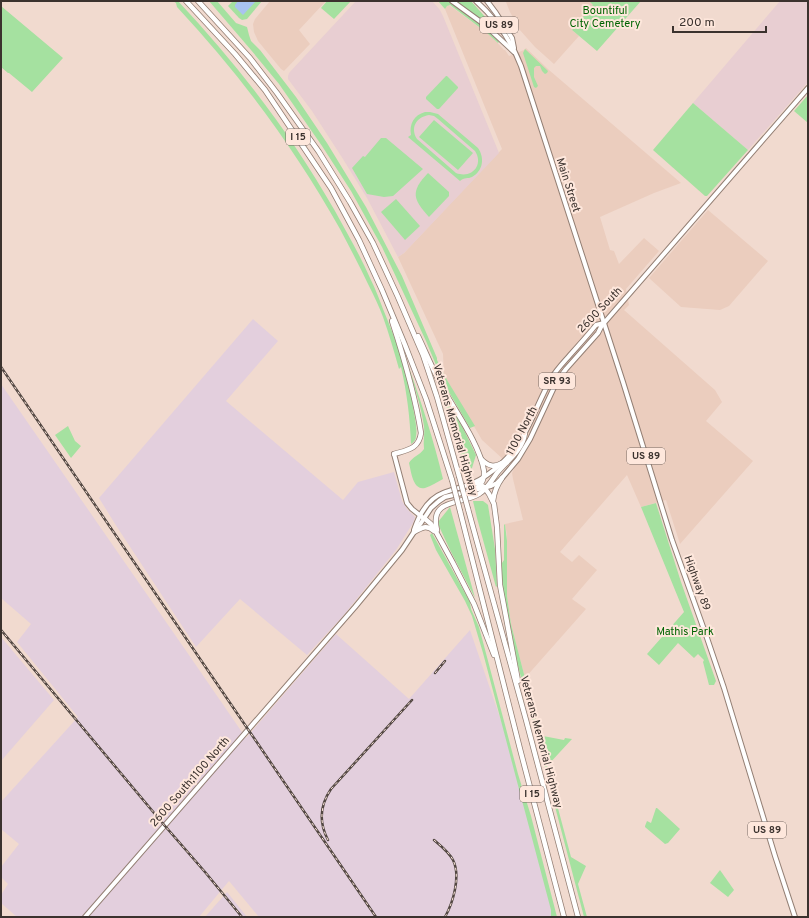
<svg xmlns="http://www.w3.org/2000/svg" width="809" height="918" viewBox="0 0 809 918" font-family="Overpass,sans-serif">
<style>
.built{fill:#ebcdbe}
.industrial{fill:#e3cfdd}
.education{fill:#e8ced2}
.green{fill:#a5e1a0;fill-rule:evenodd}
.water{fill:#a9c3f0}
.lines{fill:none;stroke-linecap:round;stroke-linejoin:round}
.major-casing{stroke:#937f74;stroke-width:6}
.highway-casing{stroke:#937f74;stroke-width:6}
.major{stroke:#fff;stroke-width:4}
.highway{stroke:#fff;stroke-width:4.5}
.rail-casing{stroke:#524742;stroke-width:2.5}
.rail{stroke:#fee7dc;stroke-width:1;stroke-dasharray:3;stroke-linecap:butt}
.highway-bridge-casing{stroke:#937f74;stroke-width:6;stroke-linecap:butt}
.highway-bridge{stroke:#fff;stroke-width:4.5}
.labels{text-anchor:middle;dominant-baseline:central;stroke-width:4;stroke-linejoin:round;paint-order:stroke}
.shield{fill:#fee7dc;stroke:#766862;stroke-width:1}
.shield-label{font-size:10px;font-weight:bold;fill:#3b322e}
.park-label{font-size:11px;fill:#006402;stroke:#fee7dc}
.street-label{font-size:11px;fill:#3b322e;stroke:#fee7dc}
</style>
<rect width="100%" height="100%" fill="#f1dacf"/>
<!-- built -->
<g class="built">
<path d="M270,1H326L299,30L310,44L284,71L281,69L258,41L254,32L253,24L255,19Z"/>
<path d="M507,1H589L594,5L572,30L579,36L554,64L535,47L519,29L510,12L506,2Z"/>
<path d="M449,5L491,36L504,50H505L509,56L524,50L526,48L549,70L681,183L654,193L600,217L610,250L614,251L619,264L644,238L659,251L626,289L629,305L624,310L715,390L722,402L706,421L753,461L680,544L666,500L641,507L627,475L560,552L572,562L579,555L597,570L572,599L586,609L525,678L511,624L507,596V535L505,524L523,520L513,479L512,473L514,469L482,440L444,375L443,354L398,257L404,253L502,149L445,9L447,6Z"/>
<path d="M708,210L768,261L729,306L720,310L681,307L649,278Z"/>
</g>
<!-- industrial -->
<g class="industrial">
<path d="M253,319L278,341L226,401L343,500L358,482L394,472L402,501L407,509L415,517L413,523L396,550L343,616L307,655L240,599L196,647L117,527L99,498Z"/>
<path d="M1,384L191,658L246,738L336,634L409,699L470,630L509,744L556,917H259L229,881L199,917H17L1,903V895L8,884L1,877V867L19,844L1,829V802L78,717L17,642L31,624L1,598Z"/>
<path d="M1,637L54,700L1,761Z"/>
<path d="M227,892L247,917H205Z"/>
</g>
<!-- education -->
<g class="education">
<path d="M356,1H432L440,10L443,16L499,153L404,253L398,257L367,198L343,159L312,111L288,79V76L289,73Z"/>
<path d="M780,1H808V82L748,150L693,103Z"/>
</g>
<!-- green -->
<g class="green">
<path d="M173,1H178C238,65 291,134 335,211C347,233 360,255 370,278C375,288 379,298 383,309C395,338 407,369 412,401C413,409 418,429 416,436C416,440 414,442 411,444C410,418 407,393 401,367L399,369C394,351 389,334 383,317C379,306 374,296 369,286C360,267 350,248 340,229C294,147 241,76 177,7L176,3Z"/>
<path d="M209,1H217L236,23L247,27L249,35L251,41L260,50L296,97L327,143L366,207L402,276L437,358V360L447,380L475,426L470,428L443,382L426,341L382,247L351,191L322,146L279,84L251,50Z"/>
<path d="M233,1H262L247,19L242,20L239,18L228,6Z"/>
<path d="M327,1H351L334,19L321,8Z"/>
<path d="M438,1H449L486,29L499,42L498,43L487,33L450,5L447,6L445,9Z"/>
<path d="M456,1H471L494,27L492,28Z"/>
<path d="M589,1H641L597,51L572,30L593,5Z"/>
<path d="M1,6L63,58L32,92L9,73H8L1,67Z"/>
<path d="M525,49L548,71L547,73L545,74L542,71L540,66H536L534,68V77L538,86L536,88L534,87L523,53Z"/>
<path d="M446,76H447L458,87V88L439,109H437L426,99V97Z"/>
<path d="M808,95V123L794,111Z"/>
<path d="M693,103L748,150L707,196H705L653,150Z"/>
<path d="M425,112H430L438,114L478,148C485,158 483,171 472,177C468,179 464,177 460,181L408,137L411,135C409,124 414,115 425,112ZM429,115L434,116L438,119L475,151C484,165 472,179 456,173L417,139C410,128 416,117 429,115Z"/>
<path d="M434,120L473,153L458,170L419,137Z"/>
<path d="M381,138H386L423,169L393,196L384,197L367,194L352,168L363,156L365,157Z"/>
<path d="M428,173L449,192V196L429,217C413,199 410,192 428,173Z"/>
<path d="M396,199L420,226L405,240L381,212Z"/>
<path d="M408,368H409C422,404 434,441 443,479C437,482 431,486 425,488C413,491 411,471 409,463C412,457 420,455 424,449C423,441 425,434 424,426C421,407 415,387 408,368Z"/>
<path d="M439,386L463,428L476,455L472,468L468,469L466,472Z"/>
<path d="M68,426L75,441L81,446L71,458L55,435Z"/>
<path d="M473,501H483L487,504L488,505L495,549L497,586L496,587L477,518Z"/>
<path d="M656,503L681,582L716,681L714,685H709L703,662L704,660L698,654L694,658L678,643L659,665L647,654L684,612L641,507Z"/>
<path d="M450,507L475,598L450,550L438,524V522Z"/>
<path d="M505,524L507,541V596L511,624L539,732L543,733V736L564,740L565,738L572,739L548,765L547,767L571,857L586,866L578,884L587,917H584L517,662L503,591L502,582V563L504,560V525Z"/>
<path d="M432,533L470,602L471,609L479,627L518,774L531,816L557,917H551V910L483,653L472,616L465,601L436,550L430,535Z"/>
<path d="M656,808H657L680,829L668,843L665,844L645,827V826L647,821L651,823Z"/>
<path d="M720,870L734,890L728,897L710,883Z"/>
</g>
<!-- water -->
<path class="water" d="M238,1H256L243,15L235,7V5Z"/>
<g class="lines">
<!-- major casing -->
<g class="major-casing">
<g id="major">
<path d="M452,1L485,25L514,52"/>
<path d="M476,1C496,19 511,40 521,66L623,382L672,540L707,638L724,688L775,856L795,917"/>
<path d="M487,1L496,13L512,38L514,48"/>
<path d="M394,454L407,503L412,509L422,517"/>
<path d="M414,530C419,515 427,499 443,493C453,489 465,487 475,482C485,478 494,470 502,463C527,440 535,407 551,379C556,370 563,363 570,355C579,345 588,335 596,325L604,323L808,88"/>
<path d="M85,917L355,607L402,550L414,532L421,523L431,508L439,501L445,497L491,486L497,483L502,478L518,459L530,439L557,381L566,369L598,333L603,323"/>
</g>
</g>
<!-- highway casing -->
<g class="highway-casing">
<g id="highway">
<path d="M186,1L235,54L265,90L331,188L359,240L382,290L405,345L426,399L452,480"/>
<path d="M198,1L250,58L277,93L319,152L350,202L373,243L398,297L423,355L437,397L459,476"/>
<path d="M392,321C404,358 415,394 421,433C419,449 407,450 394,454"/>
<path d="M418,336C427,355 435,375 446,394C458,415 480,446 484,471C485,478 481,485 475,490"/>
<path d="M481,459C488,466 494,468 502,463"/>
<path d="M470,484L477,483L484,487L489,494L494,504L497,527L500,585L518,681"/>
<path d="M493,501C494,492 497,485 502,478"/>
<path d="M468,509L526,720L578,917"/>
<path d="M460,511L520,749L564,917"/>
<path d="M424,518L431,524L435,530L453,563L474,604L494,655"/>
<path d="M437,530C429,498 461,505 479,494C487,489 492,480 497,473C507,461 523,450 525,433"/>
<path d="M414,532C422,528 426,524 434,531"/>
</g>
</g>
<!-- major -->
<use href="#major" class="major"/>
<!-- highway -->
<use href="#highway" class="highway"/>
<!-- rail casing -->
<g class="rail-casing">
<g id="rail">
<path d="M1,367L376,917"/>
<path d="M1,630L165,826L205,872L242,917"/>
<path d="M435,673L445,661"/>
<path d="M328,840C319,823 320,805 331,789L412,700"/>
<path d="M434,840C441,846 449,852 453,860C461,876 453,903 445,917"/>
</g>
</g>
<!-- rail -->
<use href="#rail" class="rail"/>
<!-- highway-bridge casing -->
<g class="highway-bridge-casing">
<g id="highway-bridge">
<path d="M459,476L468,509"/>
<path d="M452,480L460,511"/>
</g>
</g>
<!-- highway-bridge -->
<use href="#highway-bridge" class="highway-bridge"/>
</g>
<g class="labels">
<!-- shield labels -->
<g class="shield">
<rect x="480" y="17" width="38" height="16" rx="3"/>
<rect x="286" y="129" width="24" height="16" rx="3"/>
<rect x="539" y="373" width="36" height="16" rx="3"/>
<rect x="627" y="448" width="38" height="16" rx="3"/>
<rect x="520" y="786" width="24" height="16" rx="3"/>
<rect x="748" y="822" width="38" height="16" rx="3"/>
</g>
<g class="shield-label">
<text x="499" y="25">US 89</text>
<text x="298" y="137">I 15</text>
<text x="557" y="381">SR 93</text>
<text x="646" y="456">US 89</text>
<text x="532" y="794">I 15</text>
<text x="767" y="830">US 89</text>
</g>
<!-- park labels -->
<g class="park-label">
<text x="605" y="11">Bountiful<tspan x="605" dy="13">City Cemetery</tspan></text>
<text x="685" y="632">Mathis Park</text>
</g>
<!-- street labels -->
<g class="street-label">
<text transform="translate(568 185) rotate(72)">Main Street</text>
<text transform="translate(600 310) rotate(-46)">2600 South</text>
<text transform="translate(455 430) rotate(74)">Veterans Memorial Highway</text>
<text transform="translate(522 431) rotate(-62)">1100 North</text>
<text transform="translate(697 583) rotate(70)">Highway 89</text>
<text transform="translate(541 742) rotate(75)">Veterans Memorial Highway</text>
<text transform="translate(190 782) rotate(-49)">2600 South;1100 North</text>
</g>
</g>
<!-- border -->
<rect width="809" height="918" fill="none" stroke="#3b322e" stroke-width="4"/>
<!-- scale -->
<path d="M673 26v6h93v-6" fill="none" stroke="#3b322e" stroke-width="2"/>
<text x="679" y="26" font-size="12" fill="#3b322e" stroke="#fee7dc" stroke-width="3" paint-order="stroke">200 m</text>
</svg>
